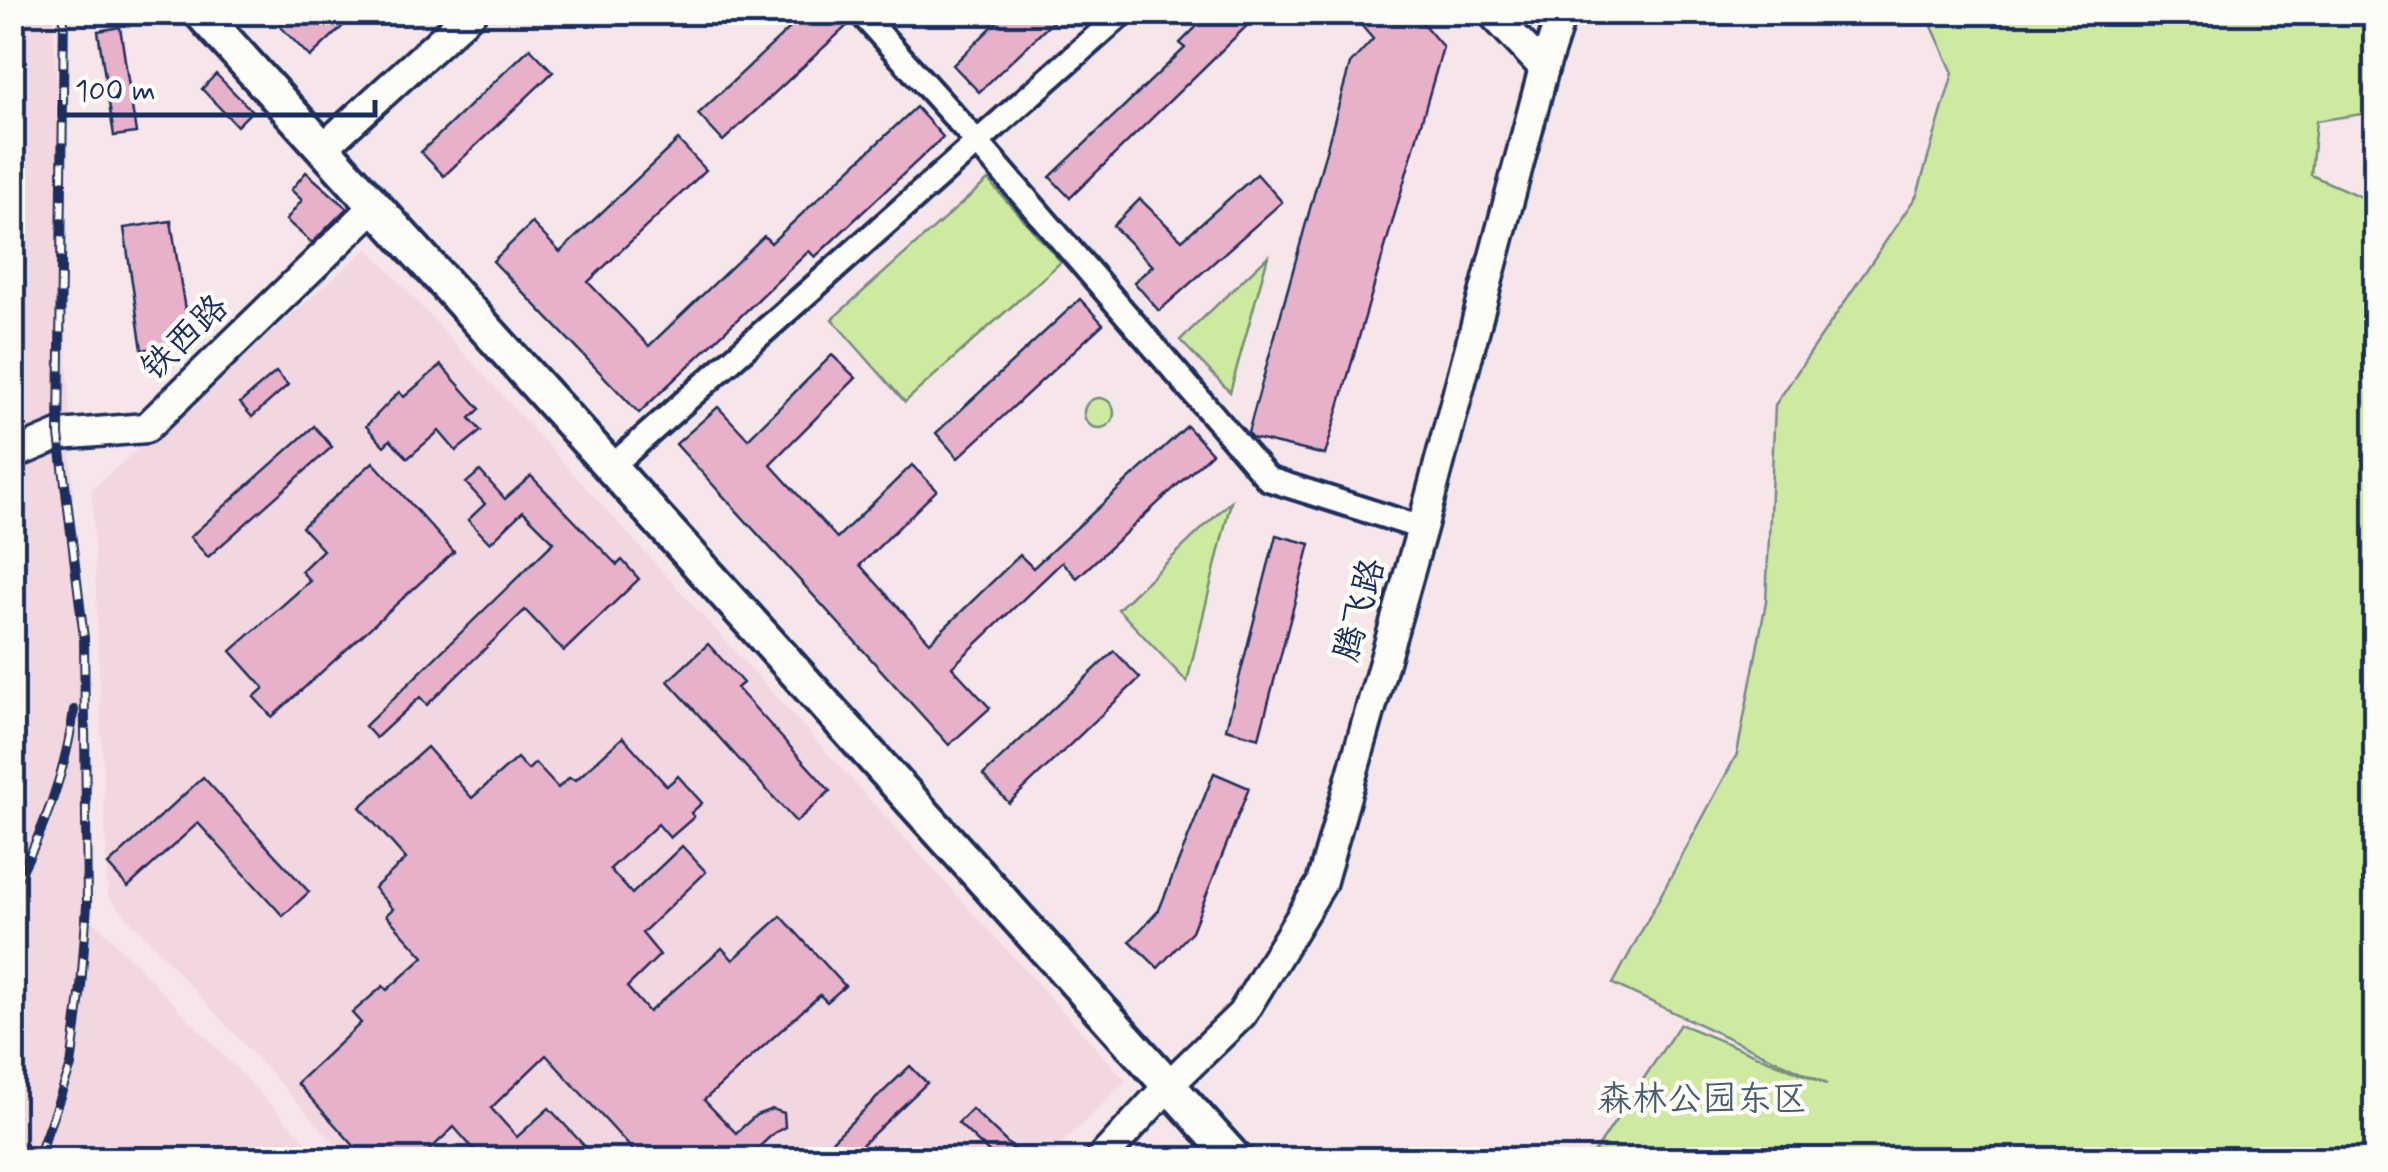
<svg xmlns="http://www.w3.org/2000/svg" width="2388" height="1172" viewBox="0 0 2388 1172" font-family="Mynerve,'LXGW WenKai TC',sans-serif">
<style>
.built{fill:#f2d6e0}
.green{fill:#cee9a0;stroke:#748c7f;stroke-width:2.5}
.building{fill:#e7b1ca;stroke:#1b2f5e;stroke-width:2.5}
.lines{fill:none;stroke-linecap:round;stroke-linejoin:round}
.minor-casing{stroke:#1b2f5e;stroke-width:30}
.tertiary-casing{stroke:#1b2f5e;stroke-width:35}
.secondary-casing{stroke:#1b2f5e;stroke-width:40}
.minor{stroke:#fdfcf7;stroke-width:22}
.tertiary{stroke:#fdfcf7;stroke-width:28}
.secondary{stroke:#fdfcf7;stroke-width:32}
.rail-casing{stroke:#1b2f5e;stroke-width:10}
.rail{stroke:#fdfcf7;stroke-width:6;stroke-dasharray:19;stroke-linecap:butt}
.labels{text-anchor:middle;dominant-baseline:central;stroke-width:9;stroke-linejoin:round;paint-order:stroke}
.street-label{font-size:35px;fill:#1b2f5e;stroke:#fdfcf7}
.park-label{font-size:35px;fill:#485e6e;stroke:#fdfcf7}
</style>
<rect width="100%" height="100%" fill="#f6e6ea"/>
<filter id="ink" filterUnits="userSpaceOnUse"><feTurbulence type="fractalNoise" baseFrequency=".01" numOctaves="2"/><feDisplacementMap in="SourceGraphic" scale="20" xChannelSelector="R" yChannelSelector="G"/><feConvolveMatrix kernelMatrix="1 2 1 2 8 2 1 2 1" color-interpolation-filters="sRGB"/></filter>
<g filter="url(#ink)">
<!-- built -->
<g class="built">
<path d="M12,13H53L91,918L323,1159H13Z"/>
<path d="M368,248L1126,1081L1046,1159H349L108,896L92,489Z"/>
</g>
<!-- green -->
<g class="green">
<path d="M1926,13H2375V112L2316,121L2311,175L2375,203V1159H1590L1680,1024L1827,1084L1613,984L1737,754L1766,602L1775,405L1917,195L1953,73Z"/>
<path d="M988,180L1061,262L905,402L832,319Z"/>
<path d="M1268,256L1230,392L1180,340Z"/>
<circle cx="1099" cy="413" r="15"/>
<path d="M1231,501L1187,682L1118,609Z"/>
</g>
<!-- building -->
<g class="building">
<path d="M292,12H358L310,57L279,25Z"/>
<path d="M807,12H838L849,24L723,141L698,114Z"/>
<path d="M1007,12H1063L979,92L953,65Z"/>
<path d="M1211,12H1261L1070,198L1050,177L1185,48L1180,43Z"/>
<path d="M1350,12H1413L1443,47L1325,455L1252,438L1248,433L1350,64L1373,39Z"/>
<path d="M120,27L136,133L114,136L98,31Z"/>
<path d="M530,48L553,72L444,176L421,152Z"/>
<path d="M216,74L252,111L237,126L202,89Z"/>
<path d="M916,107L943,137L815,257L809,251L639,413L493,261L532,223L560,252L678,140L706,170L588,282L649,346L764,236L771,243Z"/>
<path d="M306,172L347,208L312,243L286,220L302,200L291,190Z"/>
<path d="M1257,174L1282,202L1159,311L1134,282L1153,266L1113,226L1140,199L1182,240Z"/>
<path d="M171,221L190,342L142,350L124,228Z"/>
<path d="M1080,299L1103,324L958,458L936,433Z"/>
<path d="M832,355L856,378L770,464L837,538L912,465L937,490L860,565L930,642L1020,555L1033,568L1187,426L1212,453L1077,578L1062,562L952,667L990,708L949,745L676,444L718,407L748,439Z"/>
<path d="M441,365L480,409L470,418L481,431L456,451L439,431L408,458L390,440L384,446L366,426L399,392L404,397Z"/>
<path d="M276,372L288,385L252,417L240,403Z"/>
<path d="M314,426L332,447L208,557L190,537Z"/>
<path d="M373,462L454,552L272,717L254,697L264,688L231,651L310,581L301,571L323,550L302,527Z"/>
<path d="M480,471L505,499L531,476L617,565L622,560L639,579L564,651L525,610L427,705L420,697L376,738L365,726L554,542L523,511L490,543L468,520L485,504L466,483Z"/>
<path d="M1276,535L1310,544L1259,738L1226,729Z"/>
<path d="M708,644L743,683L737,688L830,791L796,822L668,681Z"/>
<path d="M1114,651L1140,678L1009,803L983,775Z"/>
<path d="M623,737L667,786L678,776L702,803L691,813L694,817L670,838L658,824L610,869L632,894L682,846L706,872L642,933L660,955L627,987L649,1012L722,948L733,960L781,916L845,986L827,1002L820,995L704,1100L736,1133L756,1115L772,1109L784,1113L785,1127L774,1133L745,1160H642L546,1055L491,1108L517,1137L549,1108L590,1152L582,1160H483L454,1127L419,1160H367L297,1083L361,1023L352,1013L383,986L387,990L424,957L386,915L393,909L374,888L406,859L360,807L427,747L472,798L517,758L528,770L535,763L558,788L569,778L576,780Z"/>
<path d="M1214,773L1249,788L1192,931L1158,968L1130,941L1159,910Z"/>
<path d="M203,777L309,892L283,916L198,823L128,887L108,865Z"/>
<path d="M910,1066L927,1083L846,1160H812Z"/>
<path d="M972,1109L1025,1160H997L958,1123Z"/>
</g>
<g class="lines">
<!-- minor casing -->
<g class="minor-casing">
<g id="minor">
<path d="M860,12L978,143L1268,479L1422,528"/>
<path d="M611,467L1124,12"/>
</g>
</g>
<!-- tertiary casing -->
<g class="tertiary-casing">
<g id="tertiary">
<path d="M1491,12L1544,68"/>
<path d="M323,148L472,12"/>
<path d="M12,455L59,435L146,428L375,206"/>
<path d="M1100,1160L1170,1084L1242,1014L1321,884L1422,528L1544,68L1562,12"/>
</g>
</g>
<!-- secondary casing -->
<g class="secondary-casing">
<path id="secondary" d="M200,12L1236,1160"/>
</g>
<!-- minor -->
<use href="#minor" class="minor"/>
<!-- tertiary -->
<use href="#tertiary" class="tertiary"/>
<!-- secondary -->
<use href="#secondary" class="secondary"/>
<!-- rail casing -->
<g class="rail-casing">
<g id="rail">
<path d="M12,888C43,836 66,770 74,710"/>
<path d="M37,1160L71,1066L81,987L87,905L84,638L59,435L64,12"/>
</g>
</g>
<!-- rail -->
<use href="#rail" class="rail"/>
</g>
</g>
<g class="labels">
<!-- street labels -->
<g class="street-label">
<text transform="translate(185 338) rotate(-44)">铁西路</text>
<text transform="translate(1360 610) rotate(-74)">腾飞路</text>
</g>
<!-- park labels -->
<g class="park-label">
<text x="1702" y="1100">森林公园东区</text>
</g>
</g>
<!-- margin -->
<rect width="2388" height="1172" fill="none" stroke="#fdfcf7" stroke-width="50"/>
<rect x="25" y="25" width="2338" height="1122" fill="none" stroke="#1b2f5e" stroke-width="4" filter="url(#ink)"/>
<!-- scale -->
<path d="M60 100v15h315v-15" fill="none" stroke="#1b2f5e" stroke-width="5"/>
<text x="75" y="100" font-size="30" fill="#1b2f5e" stroke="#fdfcf7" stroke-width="8" paint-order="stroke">100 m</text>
</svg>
